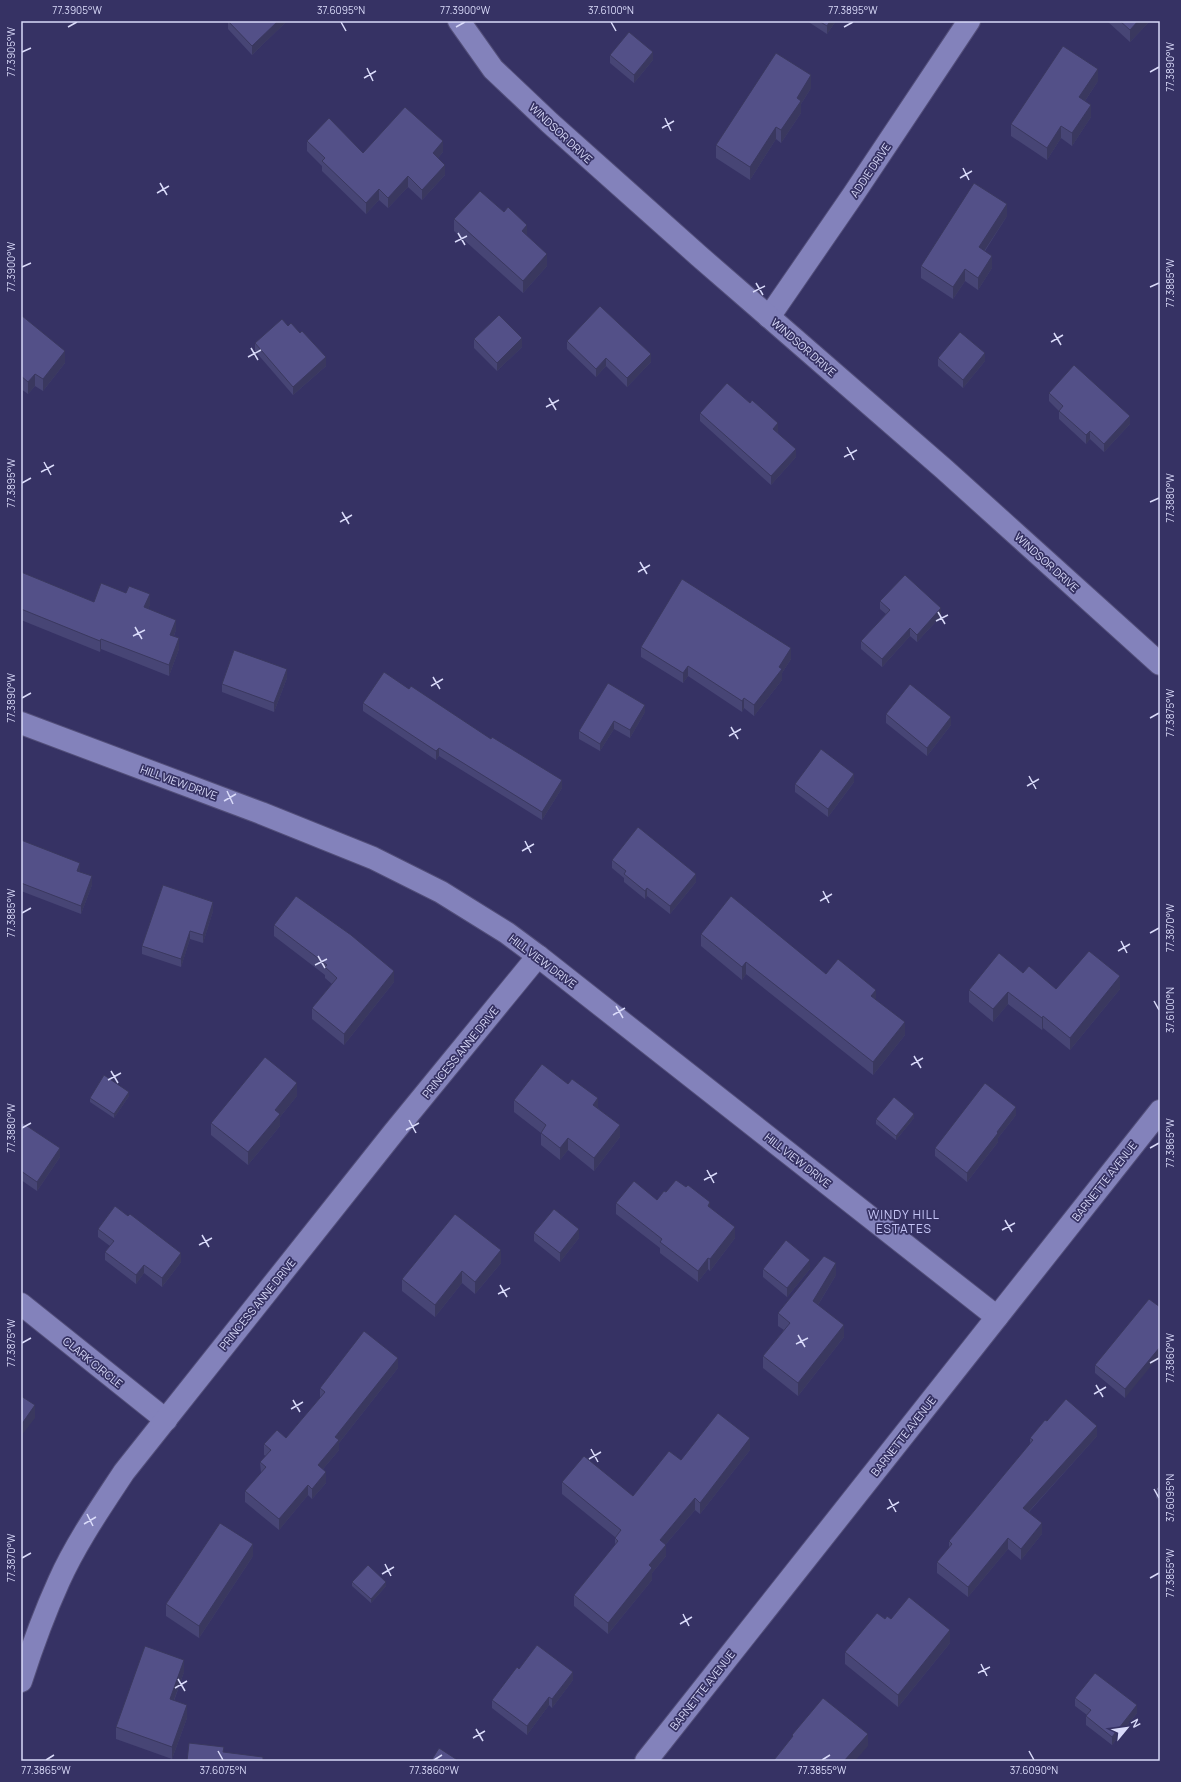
<svg xmlns="http://www.w3.org/2000/svg" width="1181" height="1782" viewBox="0 0 1181 1782" font-family="Manrope,sans-serif">
<style>
.lines{fill:none;stroke-linecap:round;stroke-linejoin:round}
.minor-casing{stroke:#524e79;stroke-width:24}
.tertiary-casing{stroke:#524e79;stroke-width:24}
.minor{stroke:#8382bb;stroke-width:22}
.tertiary{stroke:#8382bb;stroke-width:22}
.wall{fill:#474575}
.shaded-wall{fill:#3a385f}
.building{fill:#535088;stroke:#3a385f}
.ticks{fill:none;stroke:#d9daf9;stroke-width:1.5}
.labels{text-anchor:middle;dominant-baseline:central;stroke-width:3.5;stroke-linejoin:round;paint-order:stroke}
.street-label{font-size:11px;fill:#d9daf9;stroke:#363264}
.neighbourhood-label{font-size:12px;letter-spacing:1px;fill:#c6c6f7;stroke:#363264}
.neatline{fill:none;stroke:#d9daf9;stroke-width:1.5}
.ticks-label{font-size:10px;text-anchor:middle;fill:#d9daf9}
</style>
<rect width="100%" height="100%" fill="#363264"/>
<g class="lines">
<!-- minor casing -->
<g class="minor-casing">
<g id="minor">
<path d="M769,317L853,195L969,21"/>
<path d="M21,723L261,813L373,858L441,892L507,933L538,956L997,1317"/>
<path d="M21,1304L166,1420"/>
<path d="M21,1681C32,1647 44,1614 59,1581C76,1543 101,1507 124,1472L394,1132L538,956"/>
<path d="M646,1761L1160,1111"/>
</g>
</g>
<!-- tertiary casing -->
<g class="tertiary-casing">
<path id="tertiary" d="M459,21L493,69L550,123L699,256L944,469L1160,664"/>
</g>
<!-- minor -->
<use href="#minor" class="minor"/>
<!-- tertiary -->
<use href="#tertiary" class="tertiary"/>
</g>
<!-- wall -->
<g class="wall">
<path d="M228,21H287L252,55L228,29Z"/>
<path d="M807,21H836L827,34Z"/>
<path d="M1107,21H1150L1130,42Z"/>
<path d="M610,55L653,60L634,83L610,63Z"/>
<path d="M1098,81L1085,101L1091,117L1072,146L1061,138L1047,160L1011,136V124Z"/>
<path d="M811,88L801,104V113L781,143L776,139L750,180L716,158V145Z"/>
<path d="M307,141L363,153L443,152L438,158L445,175L422,200L408,187L388,208L379,200L366,214L322,171V166L307,151Z"/>
<path d="M1007,216L985,251L992,268L978,290L965,281L953,299L921,278V266Z"/>
<path d="M454,219L527,236L547,266L523,293L454,231Z"/>
<path d="M21,315L65,363L43,391L35,386L28,394L21,389Z"/>
<path d="M474,339L522,347L497,371L474,348Z"/>
<path d="M567,341L651,362L627,387L606,366L596,377L567,349Z"/>
<path d="M255,343L326,366L293,395L255,351Z"/>
<path d="M938,358L985,361L963,388L938,366Z"/>
<path d="M1049,393L1130,424L1104,452L1090,439L1086,444L1059,419V411L1049,401Z"/>
<path d="M700,413L778,431L777,432L796,457L771,485L700,421Z"/>
<path d="M1160,440V450L1159,449V441Z"/>
<path d="M21,572L94,602L150,605L148,608L176,630L174,636L179,649L169,676L101,649L100,652L21,620Z"/>
<path d="M880,601L941,616L917,642L910,636L882,667L861,649V641L886,614L880,609Z"/>
<path d="M641,647L791,659L782,673V680L754,716L744,708L742,712L688,676L683,683L641,657Z"/>
<path d="M287,678L274,712L222,692V684Z"/>
<path d="M409,689L562,788L542,820L439,756L436,760L363,711V703Z"/>
<path d="M645,712L630,738L614,729L600,751L579,739V731Z"/>
<path d="M886,714L951,725L927,756L886,723Z"/>
<path d="M854,782L828,817L795,792V784Z"/>
<path d="M21,840L80,871V872L92,885L81,914L21,891Z"/>
<path d="M612,860L696,882L670,914L647,896L645,899L624,882V878L612,868Z"/>
<path d="M213,911L203,943L190,939L181,967L142,954V946Z"/>
<path d="M274,925L394,982L344,1045L312,1019V1008L332,984L325,978V975L274,936Z"/>
<path d="M701,934L826,974L876,1000L905,1035L873,1075L746,974L742,980L701,946Z"/>
<path d="M1023,973L1056,989H1120L1070,1050L1043,1028L1042,1030L1008,1004L993,1022L969,1002V990Z"/>
<path d="M129,1096L114,1118L90,1102V1098Z"/>
<path d="M297,1096L280,1117V1126L248,1165L211,1135V1123Z"/>
<path d="M514,1100L598,1108L620,1137L594,1171L568,1150L560,1160L541,1145V1133L514,1112Z"/>
<path d="M1016,1115L998,1138V1142L967,1182L935,1156V1148Z"/>
<path d="M914,1118L896,1140L876,1124V1119Z"/>
<path d="M21,1122L60,1157L37,1191L21,1180Z"/>
<path d="M666,1192L710,1208L735,1238L710,1271L708,1269L698,1282L660,1253V1248L616,1214V1203L657,1200Z"/>
<path d="M128,1216L181,1262L162,1287L144,1273L136,1284L105,1260V1252L110,1246L98,1237V1229Z"/>
<path d="M534,1233L579,1238L560,1262L534,1241Z"/>
<path d="M501,1263L475,1294L462,1283L435,1317L402,1291V1279Z"/>
<path d="M763,1269H810L787,1297L763,1277Z"/>
<path d="M836,1275L818,1305L844,1337L798,1396L763,1368V1356L784,1330L778,1326V1313Z"/>
<path d="M1160,1307L1125,1398L1095,1373V1365Z"/>
<path d="M398,1368L339,1443V1450L323,1469L326,1483L312,1499L308,1495L279,1530L245,1502V1491L261,1473L260,1462L266,1456L264,1455V1444L286,1438L320,1398V1388Z"/>
<path d="M1047,1421L1097,1436L1029,1512L1042,1534L1021,1560L1008,1549L968,1597L937,1573V1562L949,1548V1541L1030,1444V1438Z"/>
<path d="M750,1450L700,1514L695,1510L666,1544V1556L652,1573V1580L608,1634L574,1606V1595L615,1545V1537L562,1494V1482L633,1496L681,1460Z"/>
<path d="M1160,1485V1501L1156,1498V1489Z"/>
<path d="M253,1556L199,1638L166,1616V1604Z"/>
<path d="M352,1582L386,1586L371,1603L352,1586Z"/>
<path d="M885,1619H891L950,1643L898,1707L845,1664V1652Z"/>
<path d="M519,1669L573,1680L552,1708L549,1705L527,1735L492,1708V1700Z"/>
<path d="M184,1672L174,1701L187,1718L172,1759L116,1739V1727Z"/>
<path d="M1075,1698L1137,1713L1112,1745L1086,1725V1716L1087,1715L1075,1706Z"/>
</g>
<!-- shaded-wall -->
<g class="shaded-wall">
<path d="M278,21H287L252,55V46Z"/>
<path d="M830,21H836L827,34V26Z"/>
<path d="M1138,21H1150L1130,42V30Z"/>
<path d="M653,52V60L634,83V75Z"/>
<path d="M1098,69V81L1079,110V97Z"/>
<path d="M811,75V88L801,104V113L781,143V130L797,98Z"/>
<path d="M1091,105V117L1072,146V133Z"/>
<path d="M1061,126V138L1047,160V148Z"/>
<path d="M776,127V139L750,180V167Z"/>
<path d="M443,141V152L433,164V153Z"/>
<path d="M445,165V175L422,200V190Z"/>
<path d="M408,176V187L388,208V198Z"/>
<path d="M379,189V200L366,214V203Z"/>
<path d="M1007,204V216L979,259V247Z"/>
<path d="M527,225V237L522,231Z"/>
<path d="M547,254V266L523,293V281Z"/>
<path d="M992,256V268L978,290V278Z"/>
<path d="M965,269V281L953,299V287Z"/>
<path d="M522,338V347L497,371V363Z"/>
<path d="M65,351V363L43,391V379Z"/>
<path d="M985,353V361L963,388V380Z"/>
<path d="M651,354V362L627,387V378Z"/>
<path d="M326,357V366L293,395V387Z"/>
<path d="M606,358V366L596,377V369Z"/>
<path d="M35,374V386L28,394V382Z"/>
<path d="M1130,416V424L1104,452V444Z"/>
<path d="M778,423V431L773,437V429Z"/>
<path d="M1090,431V439L1086,444V435Z"/>
<path d="M796,449V457L771,485V476Z"/>
<path d="M150,594V605L144,617V607Z"/>
<path d="M941,608V616L917,642V635Z"/>
<path d="M176,620V630L170,646V635Z"/>
<path d="M910,628V636L882,667V659Z"/>
<path d="M179,638V649L169,676V665Z"/>
<path d="M101,639V649L100,652V641Z"/>
<path d="M791,648V659L782,673V680L754,716V705Z"/>
<path d="M688,666V676L683,683V673Z"/>
<path d="M287,669V678L274,712V703Z"/>
<path d="M744,698V708L742,712V701Z"/>
<path d="M645,705V712L630,738V730Z"/>
<path d="M951,717V725L927,756V748Z"/>
<path d="M614,721V729L600,751V744Z"/>
<path d="M439,748V756L436,760V751Z"/>
<path d="M854,774V782L828,817V809Z"/>
<path d="M562,780V788L542,820V812Z"/>
<path d="M80,863V871L77,879V871Z"/>
<path d="M696,874V882L670,914V906Z"/>
<path d="M92,876V885L81,914V906Z"/>
<path d="M647,888V896L645,899V891Z"/>
<path d="M213,902V911L203,943V935Z"/>
<path d="M190,931V939L181,967V959Z"/>
<path d="M746,962V974L742,980V967Z"/>
<path d="M394,971V982L344,1045V1034Z"/>
<path d="M1120,976V989L1070,1050V1038Z"/>
<path d="M876,990V1002L871,996Z"/>
<path d="M1008,992V1004L993,1022V1009Z"/>
<path d="M1043,1016V1028L1042,1030V1018Z"/>
<path d="M905,1022V1035L873,1075V1062Z"/>
<path d="M297,1083V1096L280,1117V1126L248,1165V1152L275,1110Z"/>
<path d="M129,1092V1096L114,1118V1114Z"/>
<path d="M598,1098V1111L593,1105Z"/>
<path d="M1016,1107V1115L998,1138V1142L967,1182V1173L997,1132Z"/>
<path d="M914,1114V1118L896,1140V1136Z"/>
<path d="M620,1125V1137L594,1171V1158Z"/>
<path d="M568,1138V1150L560,1160V1148Z"/>
<path d="M60,1148V1157L37,1191V1182Z"/>
<path d="M710,1202V1213L708,1206Z"/>
<path d="M735,1227V1238L710,1271V1259Z"/>
<path d="M579,1229V1238L560,1262V1253Z"/>
<path d="M501,1250V1263L475,1294V1282Z"/>
<path d="M181,1253V1262L162,1287V1278Z"/>
<path d="M708,1258V1269L698,1282V1271Z"/>
<path d="M810,1260V1269L787,1297V1288Z"/>
<path d="M836,1263V1275L813,1313V1301Z"/>
<path d="M144,1265V1273L136,1284V1275Z"/>
<path d="M462,1271V1283L435,1317V1305Z"/>
<path d="M844,1325V1337L798,1396V1383Z"/>
<path d="M1160,1347V1355L1125,1398V1389Z"/>
<path d="M398,1358V1368L339,1443V1450L318,1475V1465L335,1437Z"/>
<path d="M35,1405V1418L22,1435V1446L21,1447V1425Z"/>
<path d="M1097,1426V1436L1023,1518V1508Z"/>
<path d="M750,1438V1450L700,1514V1503Z"/>
<path d="M326,1472V1483L312,1499V1489Z"/>
<path d="M308,1485V1495L279,1530V1519Z"/>
<path d="M695,1498V1510L660,1551V1540Z"/>
<path d="M1042,1523V1534L1021,1560V1549Z"/>
<path d="M1008,1538V1549L968,1597V1587Z"/>
<path d="M253,1544V1556L199,1638V1626Z"/>
<path d="M666,1545V1556L652,1573V1580L608,1634V1623L649,1565Z"/>
<path d="M386,1582V1586L371,1603V1599Z"/>
<path d="M950,1630V1643L898,1707V1695Z"/>
<path d="M184,1660V1672L170,1711V1699Z"/>
<path d="M573,1672V1680L552,1708V1699Z"/>
<path d="M549,1697V1705L527,1735V1726Z"/>
<path d="M187,1705V1718L172,1759V1747Z"/>
<path d="M1137,1705V1713L1112,1745V1737Z"/>
<path d="M868,1734V1746L855,1761H844Z"/>
</g>
<!-- building -->
<g class="building">
<path d="M228,21H278L252,46Z"/>
<path d="M819,21H830L827,26Z"/>
<path d="M1120,21H1138L1130,30Z"/>
<path d="M629,32L653,52L634,75L610,55Z"/>
<path d="M1063,46L1098,69L1079,97L1091,105L1072,133L1061,126L1047,148L1011,124Z"/>
<path d="M776,53L811,75L797,98L801,101L781,130L776,127L750,167L716,145Z"/>
<path d="M405,107L443,141L433,153L445,165L422,190L408,176L388,198L379,189L366,203L322,161L325,158L307,141L329,118L363,153Z"/>
<path d="M974,183L1007,204L979,247L992,256L978,278L965,269L953,287L921,266Z"/>
<path d="M480,191L504,212L508,207L527,225L522,231L547,254L523,281L454,219Z"/>
<path d="M600,306L651,354L627,378L606,358L596,369L567,341Z"/>
<path d="M21,315L65,351L43,379L35,374L28,382L21,376Z"/>
<path d="M499,315L522,338L497,363L474,339Z"/>
<path d="M282,319L288,326L291,323L300,333L302,331L326,357L293,387L255,343Z"/>
<path d="M960,332L985,353L963,380L938,358Z"/>
<path d="M1074,365L1130,416L1104,444L1090,431L1086,435L1059,411L1063,406L1049,393Z"/>
<path d="M727,383L750,403L752,400L778,423L773,429L796,449L771,476L700,413Z"/>
<path d="M21,572L94,602L101,583L126,593L129,586L150,594L144,607L176,620L170,635L179,638L169,665L101,639L100,641L21,609Z"/>
<path d="M905,575L941,608L917,635L910,628L882,659L861,641L890,610L880,601Z"/>
<path d="M682,579L791,648L779,667L782,669L754,705L744,698L742,701L688,666L683,673L641,647Z"/>
<path d="M234,650L287,669L274,703L222,684Z"/>
<path d="M384,672L409,689L411,686L491,739L492,737L562,780L542,812L439,748L436,751L363,703Z"/>
<path d="M608,683L645,705L630,730L614,721L600,744L579,731Z"/>
<path d="M910,684L951,717L927,748L886,714Z"/>
<path d="M821,749L854,774L828,809L795,784Z"/>
<path d="M638,827L696,874L670,906L647,888L645,891L624,874L626,871L612,860Z"/>
<path d="M21,840L80,863L77,871L92,876L81,906L21,883Z"/>
<path d="M163,885L213,902L203,935L190,931L181,959L142,946Z"/>
<path d="M296,896L351,935L394,971L344,1034L312,1008L337,978L325,967L327,965L274,925Z"/>
<path d="M731,896L826,974L838,959L876,990L871,996L905,1022L873,1062L746,962L742,967L701,934Z"/>
<path d="M1089,951L1120,976L1070,1038L1043,1016L1042,1018L1008,992L993,1009L969,990L999,953L1023,973L1029,966L1056,989Z"/>
<path d="M265,1057L297,1083L275,1110L280,1114L248,1152L211,1123Z"/>
<path d="M542,1064L568,1084L572,1079L598,1098L593,1105L620,1125L594,1158L568,1138L560,1148L541,1133L546,1125L514,1100Z"/>
<path d="M104,1075L129,1092L114,1114L90,1098Z"/>
<path d="M985,1083L1016,1107L997,1132L998,1133L967,1173L935,1148Z"/>
<path d="M894,1097L914,1114L896,1136L876,1119Z"/>
<path d="M21,1122L60,1148L37,1182L21,1171Z"/>
<path d="M676,1180L686,1187L688,1185L710,1202L708,1206L735,1227L710,1259L708,1258L698,1271L660,1242L662,1239L616,1203L634,1181L657,1200L664,1191L666,1192Z"/>
<path d="M115,1206L128,1216L130,1214L181,1253L162,1278L144,1265L136,1275L105,1252L114,1241L98,1229Z"/>
<path d="M554,1209L579,1229L560,1253L534,1233Z"/>
<path d="M455,1214L501,1250L475,1282L462,1271L435,1305L402,1279Z"/>
<path d="M786,1240L810,1260L787,1288L763,1269Z"/>
<path d="M824,1256L836,1263L813,1301L844,1325L798,1383L763,1356L790,1323L778,1313Z"/>
<path d="M1149,1299L1160,1307V1323L1159,1324H1160V1347L1125,1389L1095,1365Z"/>
<path d="M364,1331L398,1358L335,1437L339,1440L318,1465L326,1472L312,1489L308,1485L279,1519L245,1491L266,1467L260,1462L271,1450L264,1444L277,1430L286,1438L325,1392L320,1388Z"/>
<path d="M21,1396L35,1405L21,1425Z"/>
<path d="M1066,1399L1097,1426L1023,1508L1042,1523L1021,1549L1008,1538L968,1587L937,1562L952,1544L949,1541L1033,1440L1030,1438L1045,1420L1047,1421Z"/>
<path d="M718,1413L750,1438L700,1503L695,1498L660,1540L666,1545L649,1565L652,1568L608,1623L574,1595L618,1541L615,1538L621,1530L562,1482L584,1456L633,1496L669,1451L681,1460Z"/>
<path d="M1160,1485V1493L1156,1489Z"/>
<path d="M220,1523L253,1544L199,1626L166,1604Z"/>
<path d="M368,1565L386,1582L371,1599L352,1582Z"/>
<path d="M909,1597L950,1630L898,1695L845,1652L877,1613L885,1619L887,1616L891,1619Z"/>
<path d="M537,1645L573,1672L552,1699L549,1697L527,1726L492,1700L517,1667L519,1669Z"/>
<path d="M145,1646L184,1660L170,1699L187,1705L172,1747L116,1727Z"/>
<path d="M1095,1673L1137,1705L1112,1737L1086,1716L1091,1710L1075,1698Z"/>
<path d="M823,1698L868,1734L844,1761H775L774,1760L793,1736L792,1735Z"/>
<path d="M189,1743L224,1747L223,1752L263,1757V1761H187Z"/>
<path d="M439,1748L459,1761H431Z"/>
</g>
<!-- ticks -->
<path class="ticks" d="M341,22L346,31M611,22L616,31M68,27L77,22M456,27L465,22M844,27L853,22M22,52L31,48M367,68L373,81M1150,72L1159,67M364,78L376,71M665,118L671,131M662,128L674,121M963,168L969,180M960,178L972,171M160,183L167,195M157,193L169,186M458,233L465,245M455,242L467,236M22,267L31,263M756,283L763,295M1150,287L1159,283M753,292L765,286M1054,333L1061,345M1051,342L1063,335M251,348L258,360M248,357L261,350M549,398L556,410M546,407L559,400M847,447L854,460M844,457L857,450M44,462L51,475M41,472L54,465M22,483L31,478M1150,502L1159,498M342,512L349,524M340,522L352,515M640,562L647,574M638,572L650,565M938,612L945,624M936,621L948,615M135,627L142,639M133,636L145,630M433,677L440,689M431,686L443,679M22,698L31,693M1150,718L1159,713M731,727L738,739M729,736L741,729M1029,776L1036,789M1027,786L1039,779M227,791L233,804M224,801L236,794M525,841L531,853M522,851L534,844M823,891L829,903M820,901L832,894M22,913L31,908M1150,933L1159,928M1121,941L1127,953M1118,951L1130,944M318,956L325,968M315,965L327,959M1154,1001L1159,1010M616,1006L623,1018M613,1015L625,1008M914,1056L921,1068M911,1065L923,1058M111,1071L118,1083M108,1080L121,1073M409,1120L416,1133M22,1128L31,1123M406,1130L419,1123M1150,1148L1159,1143M707,1170L714,1183M704,1180L717,1173M1005,1220L1012,1232M1002,1230L1015,1223M202,1235L209,1247M199,1245L212,1238M500,1285L507,1297M498,1294L510,1288M798,1335L805,1347M22,1343L31,1338M796,1344L808,1338M1150,1363L1159,1358M1096,1385L1103,1397M1094,1394L1106,1387M293,1400L300,1412M291,1409L303,1402M591,1449L598,1462M589,1459L601,1452M1154,1489L1159,1498M889,1499L896,1512M887,1509L899,1502M87,1514L93,1526M84,1524L96,1517M22,1558L31,1553M385,1564L391,1576M382,1574L394,1567M1150,1578L1159,1573M683,1614L689,1626M680,1624L692,1617M981,1664L987,1676M978,1673L990,1667M178,1679L185,1691M175,1688L187,1681M476,1729L483,1741M473,1738L485,1731M218,1751L223,1760M1029,1751L1034,1760M46,1760L54,1755M434,1760L442,1755M822,1760L830,1755"/>
<g class="labels">
<!-- street labels -->
<g class="street-label">
<text transform="translate(561 133) rotate(43)">WINDSOR DRIVE</text>
<text transform="translate(870 170) rotate(-56)">ADDIE DRIVE</text>
<text transform="translate(804 347) rotate(41)">WINDSOR DRIVE</text>
<text transform="translate(1047 562) rotate(42)">WINDSOR DRIVE</text>
<text transform="translate(179 782) rotate(20)">HILL VIEW DRIVE</text>
<text transform="translate(543 961) rotate(37)">HILL VIEW DRIVE</text>
<text transform="translate(460 1052) rotate(-51)">PRINCESS ANNE DRIVE</text>
<text transform="translate(798 1160) rotate(38)">HILL VIEW DRIVE</text>
<text transform="translate(1104 1181) rotate(-52)">BARNETTE AVENUE</text>
<text transform="translate(257 1304) rotate(-51)">PRINCESS ANNE DRIVE</text>
<text transform="translate(93 1362) rotate(39)">CLARK CIRCLE</text>
<text transform="translate(903 1436) rotate(-52)">BARNETTE AVENUE</text>
<text transform="translate(702 1690) rotate(-52)">BARNETTE AVENUE</text>
</g>
<!-- neighbourhood labels -->
<g class="neighbourhood-label">
<text x="904" y="1214">WINDY HILL<tspan x="904" dy="14">ESTATES</tspan></text>
</g>
</g>
<!-- border -->
<rect width="1181" height="1782" fill="none" stroke="#363264" stroke-width="44"/>
<!-- north arrow -->
<g transform="translate(1127 1728) rotate(61)" stroke="#363264" stroke-width="3" paint-order="stroke">
<path d="M0-3L7 15L0 10L-7 15Z" fill="#d9daf9"/>
<text y="-6" font-size="11" font-weight="bold" text-anchor="middle" fill="#d9daf9">N</text>
</g>
<rect x="22" y="22" width="1137" height="1738" class="neatline"/>
<g class="ticks-label">
<text x="77" y="14">77.3905°W</text>
<text x="341" y="14">37.6095°N</text>
<text x="465" y="14">77.3900°W</text>
<text x="611" y="14">37.6100°N</text>
<text x="853" y="14">77.3895°W</text>
<text transform="translate(11 52) rotate(-90)" y="4">77.3905°W</text>
<text transform="translate(1170 67) rotate(-90)" y="4">77.3890°W</text>
<text transform="translate(11 267) rotate(-90)" y="4">77.3900°W</text>
<text transform="translate(1170 283) rotate(-90)" y="4">77.3885°W</text>
<text transform="translate(11 483) rotate(-90)" y="4">77.3895°W</text>
<text transform="translate(1170 498) rotate(-90)" y="4">77.3880°W</text>
<text transform="translate(11 698) rotate(-90)" y="4">77.3890°W</text>
<text transform="translate(1170 713) rotate(-90)" y="4">77.3875°W</text>
<text transform="translate(11 913) rotate(-90)" y="4">77.3885°W</text>
<text transform="translate(1170 928) rotate(-90)" y="4">77.3870°W</text>
<text transform="translate(1170 1010) rotate(-90)" y="4">37.6100°N</text>
<text transform="translate(11 1128) rotate(-90)" y="4">77.3880°W</text>
<text transform="translate(1170 1143) rotate(-90)" y="4">77.3865°W</text>
<text transform="translate(11 1343) rotate(-90)" y="4">77.3875°W</text>
<text transform="translate(1170 1358) rotate(-90)" y="4">77.3860°W</text>
<text transform="translate(1170 1498) rotate(-90)" y="4">37.6095°N</text>
<text transform="translate(11 1558) rotate(-90)" y="4">77.3870°W</text>
<text transform="translate(1170 1573) rotate(-90)" y="4">77.3855°W</text>
<text x="46" y="1774">77.3865°W</text>
<text x="223" y="1774">37.6075°N</text>
<text x="434" y="1774">77.3860°W</text>
<text x="822" y="1774">77.3855°W</text>
<text x="1034" y="1774">37.6090°N</text>
</g>
</svg>
